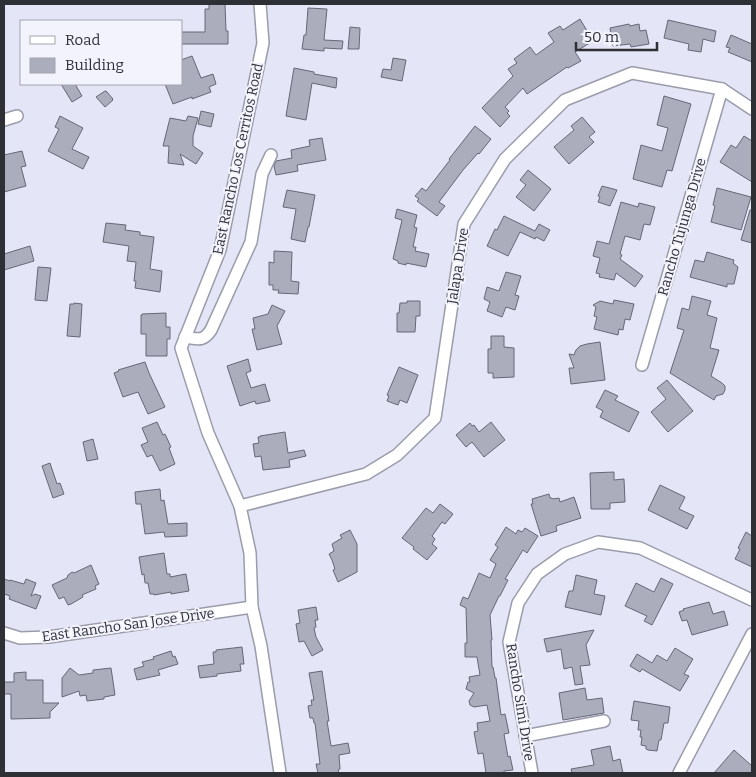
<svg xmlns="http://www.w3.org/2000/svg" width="756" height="777" viewBox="0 0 756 777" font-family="Bitter,serif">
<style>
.building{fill:#abadbd;stroke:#666776}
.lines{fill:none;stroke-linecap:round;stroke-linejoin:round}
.minor-casing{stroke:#9a9cab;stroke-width:14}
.minor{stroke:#fff;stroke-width:11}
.labels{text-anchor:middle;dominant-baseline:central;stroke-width:4;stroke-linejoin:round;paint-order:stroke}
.street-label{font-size:14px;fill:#2f3036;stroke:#f2f3fd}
</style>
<rect width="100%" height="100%" fill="#e4e5f6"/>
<!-- building -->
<g class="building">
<path d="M209,4H225L226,31H228V44H181V32H205V9H209Z"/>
<path d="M308,8L327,9L324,40L343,41L342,49L324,48V51L302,49L304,35H306Z"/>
<path d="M580,19L593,41L575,52L581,61L568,68L567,67L527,94L523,88L505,107L509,111L507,113L510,116L500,127L482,108L513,76L508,69L517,63L514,59L530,47L536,55L554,42L548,33L560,26L563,30Z"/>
<path d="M668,20L716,31L714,42L703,39L701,52L688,50L689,44L664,38Z"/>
<path d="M629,24L630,26L639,24L640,31L646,30L649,44L631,47L630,44L613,46L610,28Z"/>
<path d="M350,27L360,28L359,49H348Z"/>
<path d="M731,35L752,44V62L728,52L730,48L726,47Z"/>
<path d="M192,56L201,78L213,74L216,84L209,87L211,92L192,99V97L173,104L165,84H181V60Z"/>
<path d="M393,58L406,60L402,81L381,77L383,69L391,70Z"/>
<path d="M294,68L314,72V74L337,78L336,88L312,83L306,120L286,116Z"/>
<path d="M61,84H75L82,96L72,102Z"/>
<path d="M105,91H106L113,99H112L113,100L105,107L96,97Z"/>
<path d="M664,96L691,104L672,171L667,170L662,187L633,179L641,145L662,151L668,128L657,125Z"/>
<path d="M201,111L214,114L211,127L198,124Z"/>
<path d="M60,116L83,128L72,149L89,157L83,169L48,151L59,129L55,127Z"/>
<path d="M188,116L198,118L193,136V146L203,153L196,164L180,154L184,165L168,163L169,146H163L170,118L186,121Z"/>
<path d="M582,117L595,132L589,137L594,142L569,164L554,147L574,130L571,126Z"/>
<path d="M475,126L491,139L479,154L478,153L463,170L439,202L445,206L437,216L417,201L419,199L415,196L422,188L426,191L450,160L449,159Z"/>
<path d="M744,136L752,141V182L720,162L731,145L736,148Z"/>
<path d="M322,138L326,160L297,165L298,171L276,175L274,166L276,161L292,158L291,150L310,146L309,140Z"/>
<path d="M22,151L26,166L21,167L26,186L4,192V155Z"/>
<path d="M528,170L551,189L534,211L516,197L526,185L520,180Z"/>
<path d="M602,186L617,190L610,206L598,202L600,197L598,196Z"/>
<path d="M717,188L751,197L741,230L711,222L715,206L713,205Z"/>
<path d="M287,190L315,195L309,227H308L305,242L291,239L296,209L283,207Z"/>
<path d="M621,202L638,207L639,203L655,207L650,225L644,224L640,240L625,236L620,254L622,255L620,259L643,276L635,287L616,273L614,280L599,277L600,274L596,273L600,258L593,256L597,241L609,244Z"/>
<path d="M397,209L417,215L414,227L417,228L413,247H416L415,251L429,254L426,267L406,263V265L398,263V261L393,259L402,220L395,218Z"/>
<path d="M750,210H752V243L741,240Z"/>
<path d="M504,216L535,231L539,224L550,230L544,241L536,237L535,239L520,232L508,256L487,246L495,229L497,230Z"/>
<path d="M106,223L126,225L125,230L140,232V235L154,237L150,269L162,271L160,292L135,288L136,281H134L136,262L127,261L129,246L103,242Z"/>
<path d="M30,246L34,261L4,270V254Z"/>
<path d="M274,251L292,252L291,281L299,282L298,294L278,293L279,290H273V285H269V262L274,263Z"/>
<path d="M707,252L734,260L733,263L738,267L734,284H727V287L690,277L695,260L704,262Z"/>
<path d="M38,267L51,268L47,301L35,300Z"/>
<path d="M506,272L521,276L515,295L519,296L515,310L506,307L502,317L487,311L490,302L484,299L487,287L499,291Z"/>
<path d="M692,296L711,301L707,315L717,318L710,348L719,350L711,376L722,383L725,386V390L723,394L716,396L714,400L670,373L684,330L677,328L682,308L689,310Z"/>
<path d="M614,300L634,304L630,320L625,319L623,330L619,329L618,335L594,329L597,317L594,316L596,307L593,305L600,301L613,304Z"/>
<path d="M407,301H420V316H416L415,332H397V313H399L400,303H407Z"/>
<path d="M74,303L82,304L80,337L67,336L70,304H74Z"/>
<path d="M272,305L285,311L277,326L282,344L257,350L252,329H255L253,318L268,314Z"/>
<path d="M166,313V327H170V339H167V356H146V334H141V315H142V314Z"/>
<path d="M491,336H504V347L514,348V377L493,378V373H488V349H491Z"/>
<path d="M600,342L605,380L571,384L569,368H574L569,354L574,355L576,350L580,346L587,344Z"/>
<path d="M248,359L251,371L246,373L251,388L265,384L270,401L256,404L255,401L240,406L227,366Z"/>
<path d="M145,362L149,373L165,407L148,414L138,392L123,397L114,373L119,371L118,370Z"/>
<path d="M399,367L418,375L407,403L400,400L398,405L387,401L389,396L387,395Z"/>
<path d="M667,380L693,411L668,432L651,412L666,399L657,388Z"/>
<path d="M605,390L618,396L615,400L639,412L629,432L600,417L603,411L596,407Z"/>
<path d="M157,422L163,435L165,434L171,447L169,448L175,464L160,471L152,455L147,457L141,445L148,442L142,428Z"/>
<path d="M491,422L505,440L484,457L472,442L466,447L456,435L470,423L472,426L474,425L479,432Z"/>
<path d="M285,432L288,453L304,450L306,456L289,460L290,467L263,470L261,456L255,457L253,444L259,443L258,437H260V436Z"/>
<path d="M93,439L98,459L87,461L83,442Z"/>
<path d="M50,463L57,484L60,483L64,494L53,498L42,466Z"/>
<path d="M614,472V480L624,479L625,502L610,503V509H591L590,473Z"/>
<path d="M660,485L685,497L679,509L694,516L687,529L648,510Z"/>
<path d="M160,489L161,501L164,500L168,524L187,523V536L165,537L164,532L145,534L141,504H136L135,492Z"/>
<path d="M549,494L550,498H552L553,499L559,498L560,502L574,497L581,518L556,526L557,531L541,536L531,504H533L532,499Z"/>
<path d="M440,504L453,514L445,524L442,522L432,536L435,539L432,544L437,548L427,560L413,549L414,547L402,538L426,508L433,513Z"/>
<path d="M506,527L516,534L518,530L522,532L525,528L538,536L527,553L523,550L505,579L508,580L500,596H499L490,615L492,640H491L492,667H493L495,678H496L501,715L505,714L509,733L504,734L508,757L510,756L513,770L504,771V773H486L483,753L478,754L474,732L478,731L477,723L490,721L487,705L474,707L470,705L469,701L474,693L466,689L468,682H470L469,677L480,675L477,657H465V643H467L466,608L460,605L463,597L468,599L479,573L490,578L496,564L490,560L498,547L495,545Z"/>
<path d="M350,530L357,544V572L338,582L333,570L335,569L332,560L329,554L334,551L332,544L342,538L340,535Z"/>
<path d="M746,532L752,536V567L735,559L740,549L738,548Z"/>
<path d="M164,553L167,574H170V577L186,574L189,591L171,594V592L154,595V594H150L148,583H145L144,574L142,575L139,557Z"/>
<path d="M91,565L99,584L95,586L96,589L82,595L83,597L71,604L68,605L64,597L59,599L52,585L67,578L68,575L72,572L74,573Z"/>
<path d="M576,575L597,580L594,594L605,596L601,615L565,607L569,591H573Z"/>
<path d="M661,578L673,584L652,625L644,621L647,616L625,606L636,583L654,592Z"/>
<path d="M4,579L10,581V580L24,584L26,579L36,583L31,596L35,594L41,596L36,609L9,599L10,596L4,594Z"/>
<path d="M709,602L713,614L724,611L728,625L692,635L687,620L682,621L679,612L684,610L683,609Z"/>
<path d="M316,607L318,620H315L316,627L314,628L316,637L323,650L312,656L304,641L299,642L296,624L300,623L298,610Z"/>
<path d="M594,630L586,645L590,665L580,666L583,684L575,685L572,667L564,669L561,649L547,652L544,639Z"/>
<path d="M242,647L244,664H240L241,671L217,674V676L200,678L198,666L214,664L213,652H216V650Z"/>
<path d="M675,648L693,659L684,674L689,676L680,691L642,669L640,672L630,666L637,654L652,663L657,655L667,661Z"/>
<path d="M171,651L173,657L175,656L178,664L158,670L160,675L137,680L134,669L144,666L142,662L154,659L153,657Z"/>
<path d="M70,668L79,675L93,673V670L111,668L115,695L104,697V699L87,701L86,695L80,696L79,691L62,697V678Z"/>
<path d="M322,671L329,721H327L331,746L348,743L350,753L339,755L340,769L338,770L339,773H318L316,764H320L315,723H314L313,718H310L308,706L312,705L311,700H314L309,673Z"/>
<path d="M26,672V680H43V703H59L50,712V718L11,719V694H4V682H14V673Z"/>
<path d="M585,688L587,700L602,698L604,713L563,720L559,693Z"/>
<path d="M634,701L670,707L668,723H664L661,740H659L657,751L648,750L646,749V746L641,745L642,737H640L641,730H638L639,721L631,720Z"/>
<path d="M610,746L613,761L620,759L623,773H572L571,769L594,765L591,750Z"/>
<path d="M734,750L752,766V773H714Z"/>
</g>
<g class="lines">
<!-- minor casing -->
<g class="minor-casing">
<g id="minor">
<path d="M260,4L263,43L220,250L181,348L208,433L240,506L250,553L252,607L261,646L280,773"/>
<path d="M4,120L17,116"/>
<path d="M185,337C198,339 203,342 211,330L251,242L262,174L271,155"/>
<path d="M642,365L722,89"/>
<path d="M240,506L366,474L397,455L435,418L464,224L505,159L565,100L632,73L722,89L752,109"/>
<path d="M4,633L20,638L49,637L252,607"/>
<path d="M525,736L604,721"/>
<path d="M532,773L509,642L518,603L537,574L565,554L598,542L640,548L752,600"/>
<path d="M679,773L752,634"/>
</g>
</g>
<!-- minor -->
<use href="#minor" class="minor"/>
</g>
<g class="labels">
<!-- street labels -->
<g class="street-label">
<text transform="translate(238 159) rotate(-78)">East Rancho Los Cerritos Road</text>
<text transform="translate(682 227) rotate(-74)">Rancho Tujunga Drive</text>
<text transform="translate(458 266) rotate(-81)">Jalapa Drive</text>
<text transform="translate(128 625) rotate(-8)">East Rancho San Jose Drive</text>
<text transform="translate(520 702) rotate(81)">Rancho Simi Drive</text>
</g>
</g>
<!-- border -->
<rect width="756" height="777" fill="none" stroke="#2f3036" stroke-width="10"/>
<!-- legend -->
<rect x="20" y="20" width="162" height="65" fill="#f2f3fd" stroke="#a4a5ad"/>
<rect x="30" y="36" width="25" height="8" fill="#ffffff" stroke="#a4a5ad"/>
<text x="65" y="45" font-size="15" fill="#2f3036">Road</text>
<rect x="30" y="58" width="25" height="15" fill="#abadbd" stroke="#a4a5ad"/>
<text x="65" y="70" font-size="15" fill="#2f3036">Building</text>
<!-- scale -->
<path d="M576 42v8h81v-8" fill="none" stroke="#2f3036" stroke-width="2.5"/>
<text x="584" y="42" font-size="15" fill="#2f3036" stroke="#f2f3fd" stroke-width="4" paint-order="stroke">50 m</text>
</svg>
